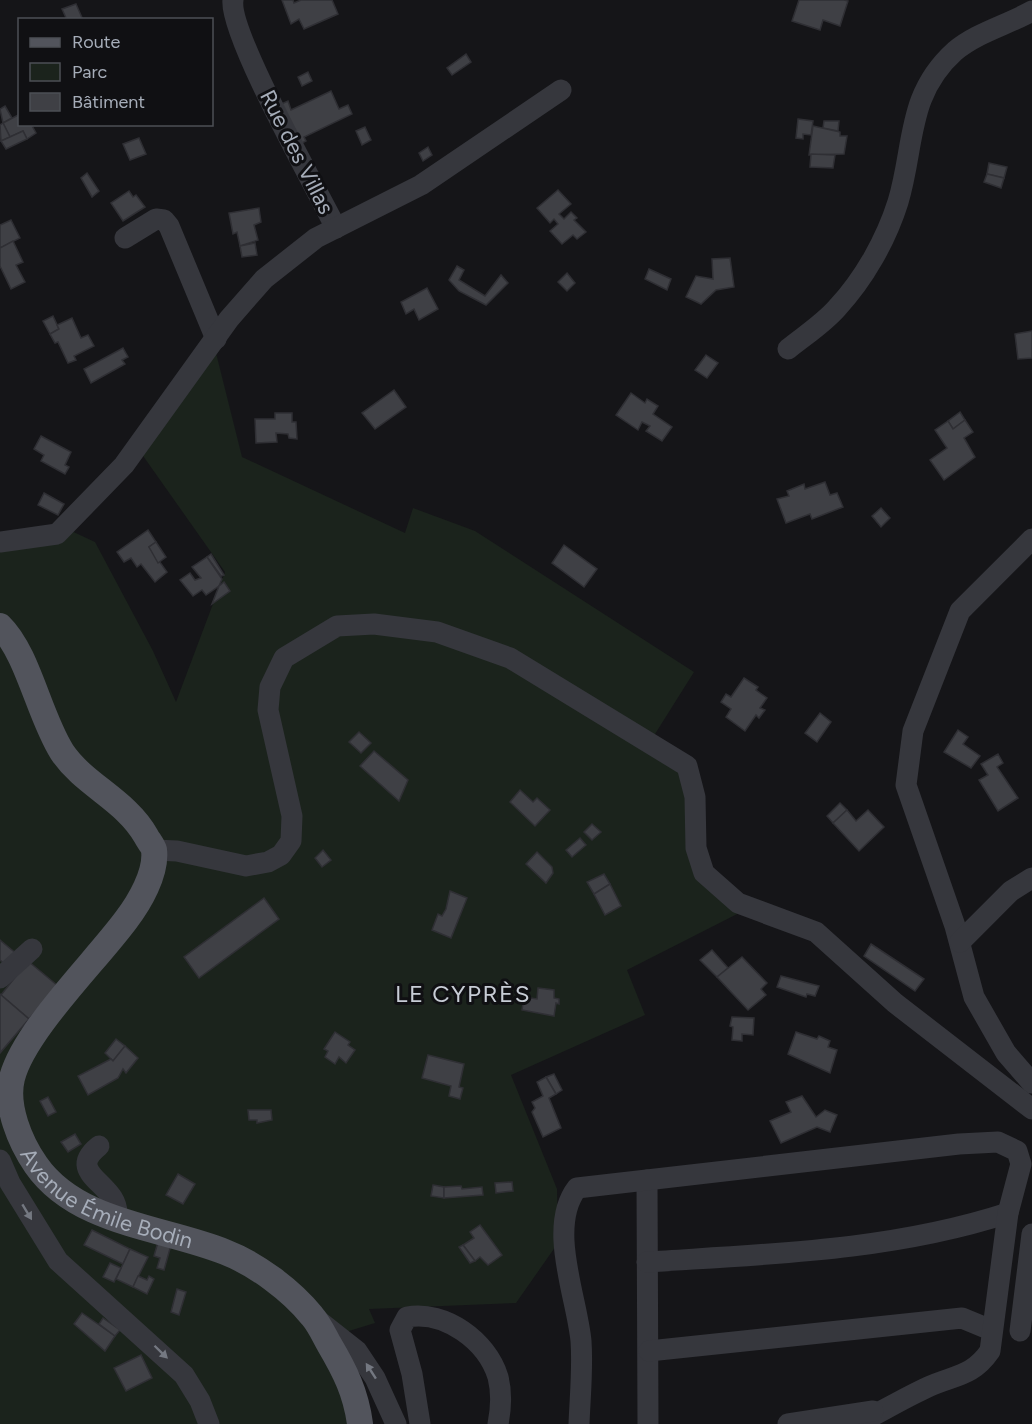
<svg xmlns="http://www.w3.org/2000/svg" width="1032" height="1424" viewBox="0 0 1032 1424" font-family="Figtree,sans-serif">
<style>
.green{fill:#1b231c}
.building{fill:#3f4045;stroke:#2f2f34;stroke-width:1.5}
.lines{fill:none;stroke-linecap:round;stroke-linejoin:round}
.minor{stroke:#36373d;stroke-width:21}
.major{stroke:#52545c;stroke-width:26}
.oneway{fill:#747881}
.labels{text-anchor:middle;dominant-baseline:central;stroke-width:6;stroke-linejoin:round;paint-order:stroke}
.street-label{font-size:22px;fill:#a6adb9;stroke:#101013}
.neighbourhood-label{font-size:24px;letter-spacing:1.5px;fill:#c7ccd5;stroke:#101013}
</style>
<rect width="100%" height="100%" fill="#151518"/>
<!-- green -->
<path class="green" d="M214,345L242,457L405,533L413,508L475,531L694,672L650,742L697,781L700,862L747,909L627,970L645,1015L511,1075L557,1189L558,1243L516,1303L369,1309L375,1323L336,1335L369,1424H0V551L65,528L95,542L153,651L176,702L225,572L141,453Z"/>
<!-- building -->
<g class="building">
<path d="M282,0H293L294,3L301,0H332L338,14L304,29L299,19L291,24Z"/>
<path d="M799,0H844L848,1L840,26L823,20L820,30L792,21Z"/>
<path d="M76,4L83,20H67L62,9Z"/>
<path d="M466,54L471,62L452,75L447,68Z"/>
<path d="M308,72L312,81L302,86L298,77Z"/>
<path d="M331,91L339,109L348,105L352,114L304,137L306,141L298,145L279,105L288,101L291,110Z"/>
<path d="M5,106L12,118L3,123L0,109Z"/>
<path d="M20,114V124H31L36,133L27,139L23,131L10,137L3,123Z"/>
<path d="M798,119L813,121L811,135L803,134V139L796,138Z"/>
<path d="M824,121H839L838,131L823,128Z"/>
<path d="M3,123L10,137L1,141L0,125Z"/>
<path d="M813,126L840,132V136H847L844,154L809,155Z"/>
<path d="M365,127L371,140L362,145L356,131Z"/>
<path d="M23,131L27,139L6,149L1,141Z"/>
<path d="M139,138L146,154L130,160L123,144Z"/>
<path d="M428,147L432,155L423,161L419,153Z"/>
<path d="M811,154L835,155L833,168L810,167Z"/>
<path d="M989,163L1007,167L1004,178L987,174Z"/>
<path d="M87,173L99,191L92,197L81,178Z"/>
<path d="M987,174L1004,178L1001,188L984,182Z"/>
<path d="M558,190L571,204L559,214L564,219L571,212L577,218L574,220L586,232L577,239L573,235L562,244L550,231L558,224L554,219L550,223L537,208Z"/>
<path d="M129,191L133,197L136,195L145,207L123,221L111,203Z"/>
<path d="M259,208L261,222L254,225L258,240L240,246L237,232L233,234L229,213Z"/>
<path d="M11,220L20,238L0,248V225Z"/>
<path d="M13,241L23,262L16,265L25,282L11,289L0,266V248Z"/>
<path d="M255,243L257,255L242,257L240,246Z"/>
<path d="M730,258L734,287L716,290L701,304L686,297L696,276L713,279L712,259Z"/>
<path d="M457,266L464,270L459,280L485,296L501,275L508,283L486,305L459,291L449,280Z"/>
<path d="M649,269L671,279L667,290L645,279Z"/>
<path d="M567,273L575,283L567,291L558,282Z"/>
<path d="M427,288L438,309L419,320L414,309L406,314L401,302Z"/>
<path d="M53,316L59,329L50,334L43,321Z"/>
<path d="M72,318L81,338L88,335L94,346L74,356L76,360L68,363L58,342L55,343L50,334L59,329L57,325Z"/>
<path d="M1032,331V358L1018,359L1015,334Z"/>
<path d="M123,348L128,357L122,360L125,364L91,383L84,369Z"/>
<path d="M706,355L718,363L707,378L695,370Z"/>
<path d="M394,390L406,407L375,429L362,413Z"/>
<path d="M631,393L645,403L647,399L658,406L653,414L672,427L662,441L646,431L650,426L642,422L638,430L616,415Z"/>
<path d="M960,412L965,420L953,429L948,421Z"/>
<path d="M275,413H292V422H296L297,439L289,438L288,434L276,433L277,442L256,443L255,419H275Z"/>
<path d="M965,420L973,432L964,438L975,457L944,480L930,460L947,448L935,430L948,421L953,429Z"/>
<path d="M41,436L71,452L65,465L69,467L65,474L41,461L44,455L34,449Z"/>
<path d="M825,482L830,495L837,493L843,507L812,519L810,514L786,523L777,499L789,496L787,491L804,484L805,489Z"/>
<path d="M44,493L64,504L58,515L38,505Z"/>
<path d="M881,508L890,518L881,527L872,516Z"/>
<path d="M148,530L156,542L149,547L167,572L155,582L141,564L137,567L131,558L124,562L117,552Z"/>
<path d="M156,542L166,557L158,563L149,547Z"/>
<path d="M564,545L597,569L584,587L552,563Z"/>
<path d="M211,554L224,575L221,576L207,557Z"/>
<path d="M207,557L222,579L219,586L206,595L202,590L193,596L180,580L190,573L195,580L201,578L192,567Z"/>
<path d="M224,582L230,591L212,604L219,586Z"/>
<path d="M744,678L758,687L756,690L767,698L760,708L765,710L759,718L756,715L745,731L726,717L731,709L721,702L726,694L731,697Z"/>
<path d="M820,713L831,722L817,742L805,733Z"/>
<path d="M958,730L968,737L963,744L980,756L971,768L944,752Z"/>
<path d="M359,732L371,743L361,753L349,742Z"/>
<path d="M374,751L408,780L399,801L360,766Z"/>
<path d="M998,754L1003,763L997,767L1018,798L998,811L979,780L988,775L981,764Z"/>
<path d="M520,790L533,802L537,798L550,810L535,826L510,802Z"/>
<path d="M840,803L847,810L833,823L827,816Z"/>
<path d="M847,810L856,821L868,810L884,827L859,851L833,823Z"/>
<path d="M592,824L601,832L592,840L584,832Z"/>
<path d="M580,838L586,845L572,857L566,850Z"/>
<path d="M323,850L331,860L322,867L315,858Z"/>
<path d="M537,852L552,867L553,873L546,883L526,864Z"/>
<path d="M604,874L610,884L594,894L587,882Z"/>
<path d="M610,884L621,906L605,915L594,894Z"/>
<path d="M450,891L467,898L451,938L432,930L438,914L442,916L446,909Z"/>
<path d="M264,898L279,919L199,978L184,957Z"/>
<path d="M0,940L18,955L8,967L0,960Z"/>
<path d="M871,944L924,979L915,991L864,956Z"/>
<path d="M712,950L728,968L717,977L700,960Z"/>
<path d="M742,957L767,983L761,989L766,995L748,1010L717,977Z"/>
<path d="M28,961L58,986L29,1019L1,995Z"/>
<path d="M781,976L819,986L815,996L807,994L806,997L777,987Z"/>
<path d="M538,988L554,990V998L559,999V1004L556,1003L554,1016L522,1010L524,997L537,999Z"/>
<path d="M0,994L29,1019L0,1053Z"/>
<path d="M732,1017L754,1018L753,1035L742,1034V1041L732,1040L733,1027L730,1026Z"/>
<path d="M335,1032L350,1042L348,1045L355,1050L346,1063L339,1057L335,1064L325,1057L328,1051L324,1049Z"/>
<path d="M796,1032L817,1039L819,1036L830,1041L828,1047L837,1050L830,1073L788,1054Z"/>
<path d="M116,1039L125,1046L113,1061L105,1053Z"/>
<path d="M125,1046L138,1058L126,1073L123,1069L118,1078L88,1095L78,1076L111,1059L113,1061Z"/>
<path d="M428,1055L464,1064L459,1087L463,1088L460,1099L449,1096L451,1086L422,1078Z"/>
<path d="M554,1074L562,1090L556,1094L546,1077Z"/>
<path d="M546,1077L556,1094L549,1098L561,1128L543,1137L532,1112L535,1108L532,1102L543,1096L537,1082Z"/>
<path d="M802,1096L816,1117L825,1110L837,1115L830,1132L817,1127L781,1143L770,1121L791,1112L786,1102Z"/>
<path d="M48,1097L56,1112L48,1116L40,1101Z"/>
<path d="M248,1110H271L272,1120L257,1123V1120H249Z"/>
<path d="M75,1134L81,1144L68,1152L61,1142Z"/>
<path d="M178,1174L195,1184L183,1204L166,1195Z"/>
<path d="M512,1182L513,1191L496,1193L495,1183Z"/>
<path d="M433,1185L444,1187V1198L431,1196Z"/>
<path d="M461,1186L462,1189L482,1187L483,1195L444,1198V1187Z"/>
<path d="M480,1225L502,1255L488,1265L480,1257L475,1261L463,1245L474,1238L470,1232Z"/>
<path d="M92,1230L130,1249L123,1264L84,1245Z"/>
<path d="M158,1242L171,1245L164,1270L157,1268L160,1258L154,1256Z"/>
<path d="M463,1245L475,1261L470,1263L459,1247Z"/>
<path d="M130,1249L148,1257L133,1287L116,1279Z"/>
<path d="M110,1263L121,1268L114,1282L103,1277Z"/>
<path d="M138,1276L147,1280L149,1276L154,1279L147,1294L133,1287Z"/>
<path d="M177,1289L186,1292L179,1315L171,1312Z"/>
<path d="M82,1313L115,1336L105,1351L74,1324Z"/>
<path d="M103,1318L120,1330L115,1336L99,1324Z"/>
<path d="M141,1355L152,1378L126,1391L114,1368Z"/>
</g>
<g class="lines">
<!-- minor -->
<g class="minor">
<path d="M233,0C228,32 317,190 336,228"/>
<path d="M125,238L156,219L164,220L169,226L216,339"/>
<path d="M788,349C804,336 823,324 837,308C864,279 886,240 898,202C915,146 906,95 955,51C976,33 1007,25 1032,11"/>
<path d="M1032,539L960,611L913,731L906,785L955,926L974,997L1006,1053L1032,1083"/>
<path d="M0,542L57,534L124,465L229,319L264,279L316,238L421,185L561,90"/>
<path d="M154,850L177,851L246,866L268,862L281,855L291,841L292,816L268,710L270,687L284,658L337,626L374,624L437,632L510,658L687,766L695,797L696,848L704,873L738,903L816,932L895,1003L1032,1109"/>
<path d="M960,942L1011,891L1032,878"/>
<path d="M0,978L32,949"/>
<path d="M99,1146C70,1169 101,1179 113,1199C117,1205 117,1212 118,1218"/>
<path d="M0,1160L10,1183L58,1261L184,1375L200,1401L209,1424"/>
<path d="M647,1180L648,1424"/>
<path d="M647,1262C768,1254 891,1251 1008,1213"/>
<path d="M319,1321L357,1351L375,1378L396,1424"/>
<path d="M1020,1331L1032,1234"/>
<path d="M649,1351L962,1318L991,1330"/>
<path d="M420,1424L412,1374L400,1330L407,1317C445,1310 487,1341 498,1377C502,1393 501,1409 498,1424"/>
<path d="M579,1424C580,1397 583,1368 581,1341C577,1297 547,1227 577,1188L959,1144L998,1142L1017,1151L1021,1164L1008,1213L990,1351C972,1377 954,1375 928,1387C904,1398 881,1412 857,1424"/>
<path d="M788,1424L873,1411"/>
</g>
<!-- major -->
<path class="major" id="s1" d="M0,626C28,653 39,716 62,752C84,785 126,800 146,836C148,840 153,846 154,850C157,873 139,903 126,920C95,962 24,1031 12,1078C5,1106 20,1142 36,1165C77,1224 163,1227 225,1252C256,1264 291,1290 312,1316C319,1324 324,1335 329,1344C345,1371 356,1393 360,1424"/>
</g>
<!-- one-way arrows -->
<defs><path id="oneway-solid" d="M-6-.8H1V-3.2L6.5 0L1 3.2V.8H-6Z" transform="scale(1.5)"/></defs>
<g class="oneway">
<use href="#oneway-solid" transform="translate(27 1212) rotate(59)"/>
<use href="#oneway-solid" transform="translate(161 1352) rotate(44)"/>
<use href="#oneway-solid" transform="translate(371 1371) rotate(-123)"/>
</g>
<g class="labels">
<!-- street labels -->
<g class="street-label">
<text transform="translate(297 152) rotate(63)">Rue des Villas</text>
<text stroke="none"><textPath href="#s1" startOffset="722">Avenue Émile Bodin</textPath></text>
</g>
<!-- neighbourhood labels -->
<g class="neighbourhood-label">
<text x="463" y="993">LE CYPRÈS</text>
</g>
</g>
<!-- legend -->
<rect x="18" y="18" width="195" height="108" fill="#101013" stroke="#4c4f55" stroke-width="1.5"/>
<rect x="30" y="38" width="30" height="9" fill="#52545c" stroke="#4c4f55" stroke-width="1.5"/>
<text x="72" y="48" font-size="18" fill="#a6adb9">Route</text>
<rect x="30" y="63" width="30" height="18" fill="#1b231c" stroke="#4c4f55" stroke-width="1.5"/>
<text x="72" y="78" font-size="18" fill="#a6adb9">Parc</text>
<rect x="30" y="93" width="30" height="18" fill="#3f4045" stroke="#4c4f55" stroke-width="1.5"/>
<text x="72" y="108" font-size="18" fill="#a6adb9">Bâtiment</text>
</svg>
